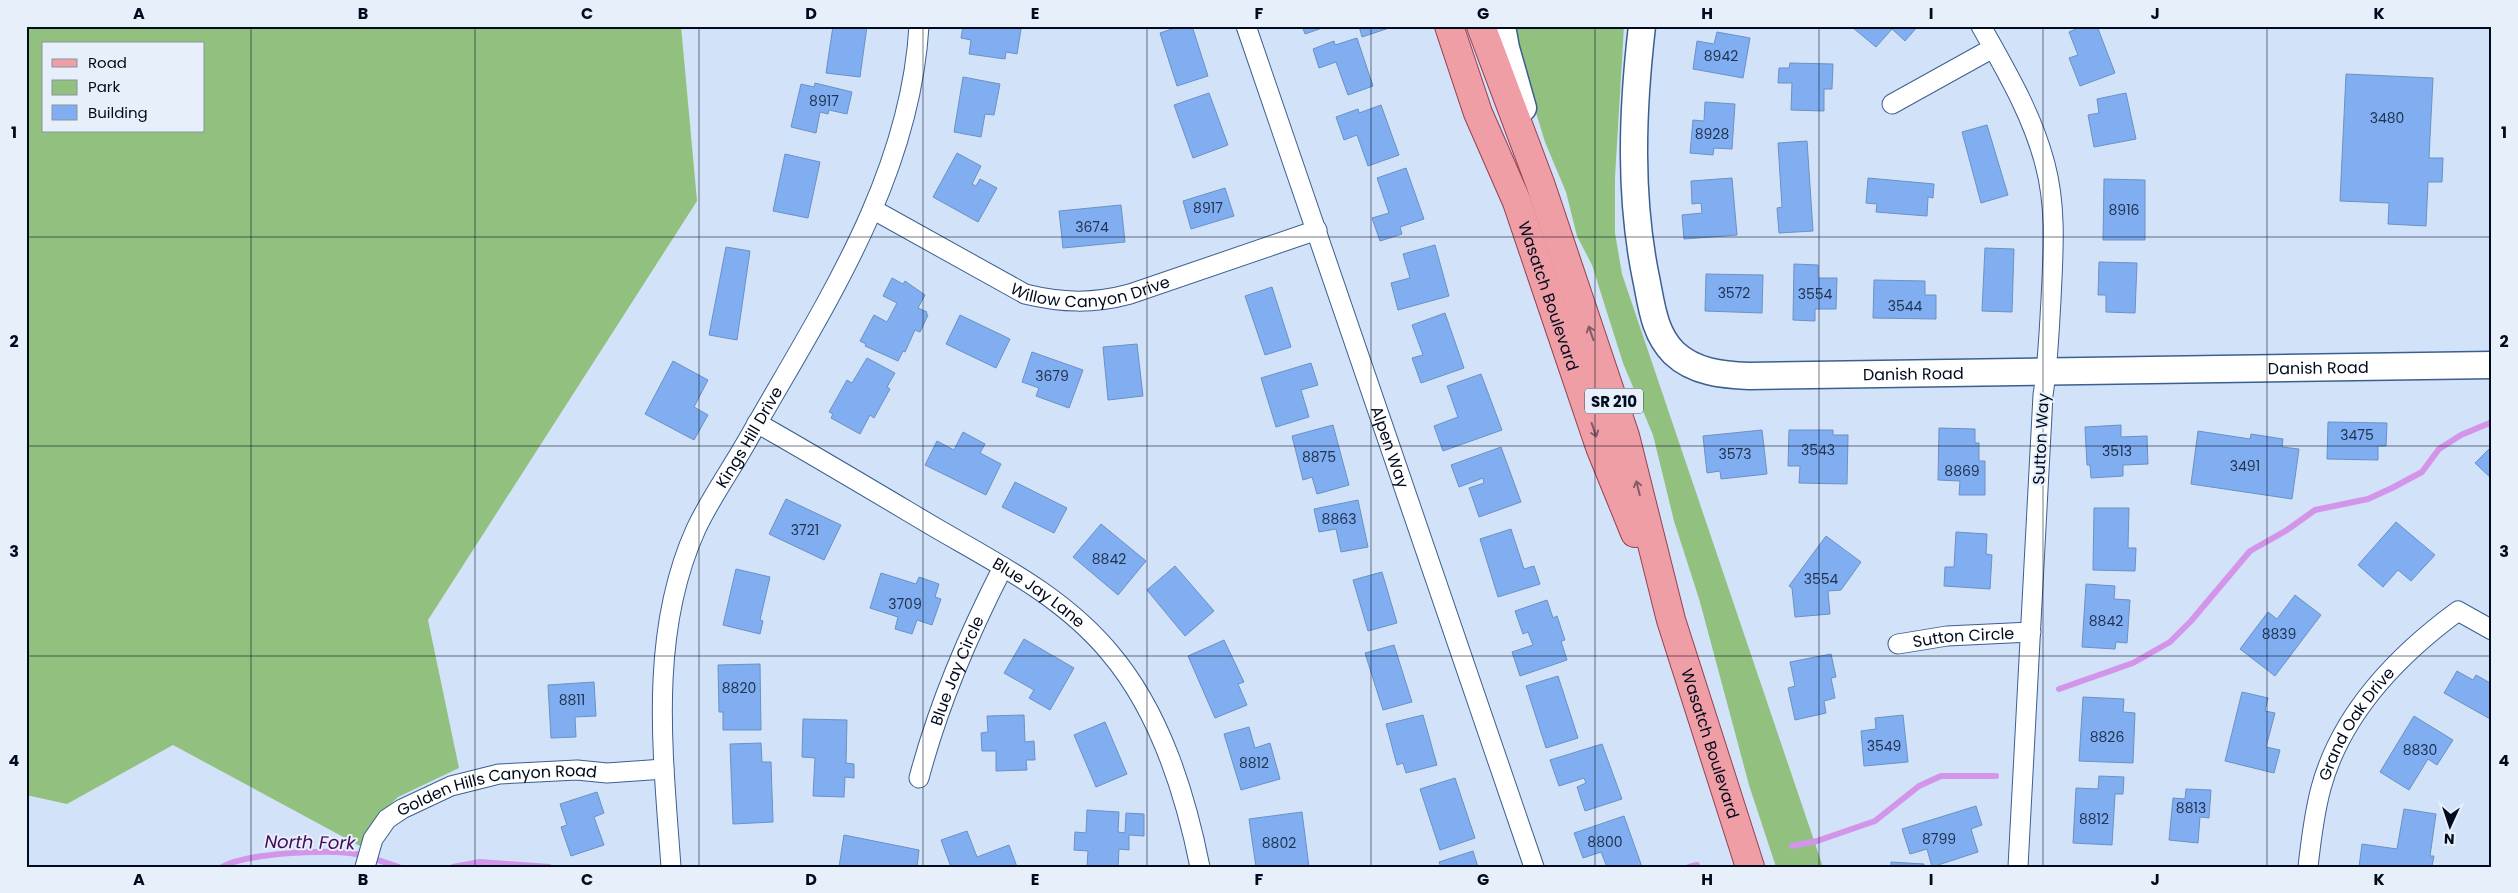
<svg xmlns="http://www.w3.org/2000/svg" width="2518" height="893" viewBox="0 0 2518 893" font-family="Poppins,sans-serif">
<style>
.green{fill:#92c07f;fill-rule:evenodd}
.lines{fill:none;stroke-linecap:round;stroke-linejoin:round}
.stream{stroke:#d395ea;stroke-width:6}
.building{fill:#80aef0;stroke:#6b91c5}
.street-casing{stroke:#3c5f91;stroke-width:21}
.secondary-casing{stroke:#3c5f91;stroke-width:29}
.primary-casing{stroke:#964050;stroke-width:30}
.street{stroke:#fff;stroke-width:19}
.secondary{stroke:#fff;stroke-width:26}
.primary{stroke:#f09ea6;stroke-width:28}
.oneway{stroke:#845c69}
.grid{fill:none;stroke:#010b1e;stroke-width:1;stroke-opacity:0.55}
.labels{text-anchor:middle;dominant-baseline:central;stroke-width:4;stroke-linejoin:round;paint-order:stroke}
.number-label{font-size:14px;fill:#213452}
.shield{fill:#e6effa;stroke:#464f60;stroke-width:1}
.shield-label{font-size:15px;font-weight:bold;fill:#010b1e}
.street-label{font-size:16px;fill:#010b1e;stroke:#e6effa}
.water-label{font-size:18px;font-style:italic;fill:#460957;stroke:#e6effa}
.neatline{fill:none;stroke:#010b1e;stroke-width:2}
.grid-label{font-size:16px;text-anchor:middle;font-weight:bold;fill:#010b1e}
</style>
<rect width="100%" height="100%" fill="#d2e2f9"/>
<!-- green -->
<g class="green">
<path d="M26,26H681L697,201L428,620L459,768L398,797L376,818L360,846L173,745L67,804L26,795ZM44,44H204V131H44Z"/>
<path d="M1512,26H1624L1615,177V233L1622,274L1823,867H1776L1749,785L1700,602L1674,521L1653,435L1623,363L1592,265L1577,236L1566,192L1545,142L1514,40Z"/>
</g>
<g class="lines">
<!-- stream -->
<g class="stream">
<path d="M2059,689L2133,663L2170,642L2191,621L2250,551L2287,530L2315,510L2368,499L2392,488L2422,472L2439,449L2461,435L2492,422"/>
<path d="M1792,846L1817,841L1875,821L1919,786L1941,776H1996"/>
<path d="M222,867C247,853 321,850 350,853C366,855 383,862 399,867"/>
<path d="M453,867L480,862L549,867"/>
<path d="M1689,867L1697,865"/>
</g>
</g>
<!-- building -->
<g class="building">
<path d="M833,26H867L860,77L826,73Z"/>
<path d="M963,26H1013L1021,29L1017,54L1006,52L1005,59L969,54L971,40L961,38Z"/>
<path d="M1181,26H1192L1208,76L1177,86L1160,33Z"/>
<path d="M1302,26H1328L1305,34Z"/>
<path d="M1359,26H1388L1389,28L1362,37Z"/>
<path d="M1918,26L1905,41L1892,29L1876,47L1852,27Z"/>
<path d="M2083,26H2097L2115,73L2080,86L2069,58L2078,55L2069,32Z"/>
<path d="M1717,32L1750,38L1743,78L1693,69L1697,41L1714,44Z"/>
<path d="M1357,38L1373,86L1348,95L1336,62L1319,68L1313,49L1334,41L1335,45Z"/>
<path d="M1790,63L1833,64L1832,89H1824V111L1791,110L1792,83H1778L1779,68H1789Z"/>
<path d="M2346,74L2433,78L2429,158H2443L2442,182H2428L2426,226L2388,224L2389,203L2340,201Z"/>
<path d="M963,77L1000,84L994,115L985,114L981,137L954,132Z"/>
<path d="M815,83L852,92L847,114L829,110L828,114L820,112L816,133L791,127L801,84L814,87Z"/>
<path d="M1209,93L1228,145L1193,158L1174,105Z"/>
<path d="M2126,93L2136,139L2094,147L2088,115L2099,113L2097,99Z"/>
<path d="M1705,102L1735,104L1732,149L1714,148L1713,155L1690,153L1693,120L1704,121Z"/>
<path d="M1381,105L1399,155L1368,166L1357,135L1344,140L1336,117L1358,109L1359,113Z"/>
<path d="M1987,125L2008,195L1981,203L1962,132Z"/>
<path d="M1807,141L1813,231L1779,233L1777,208L1782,207L1778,143Z"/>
<path d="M957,153L981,166L972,184L976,186L980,179L997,188L978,222L933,197Z"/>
<path d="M785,154L820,162L808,218L773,211Z"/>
<path d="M1406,168L1424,219L1400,227L1402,234L1380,241L1372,218L1389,213L1377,178Z"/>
<path d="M1732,178L1737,235L1684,239L1682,215L1702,213L1701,203L1692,204L1691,181Z"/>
<path d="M1868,178L1934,184L1933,198L1928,197L1927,216L1876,212L1877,204L1866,203Z"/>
<path d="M2104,179L2145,180V240H2103Z"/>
<path d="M1225,188L1234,216L1191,229L1183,201Z"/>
<path d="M1121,205L1125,242L1063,248L1059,211Z"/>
<path d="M1435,245L1449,296L1398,310L1391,283L1410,278L1403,254Z"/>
<path d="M726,247L750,251L737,340L709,335Z"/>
<path d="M1985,248L2014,249L2012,312L1982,311Z"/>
<path d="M2099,262L2137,263L2135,313L2106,312V295H2098Z"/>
<path d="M1794,264L1818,265V278H1837L1836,309H1815V321L1793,320Z"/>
<path d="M1706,274L1763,275L1762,313L1705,311Z"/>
<path d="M892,278L903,284L905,281L925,295L918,308L927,312L926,314L928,315L920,332L915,330L905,352L903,351L898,361L865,346L866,344L860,341L874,315L887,322L897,303L883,296Z"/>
<path d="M1874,280L1925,281V295H1936V319L1873,318Z"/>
<path d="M1272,287L1291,347L1265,355L1245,296Z"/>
<path d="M1445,313L1464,368L1421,383L1412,358L1423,355L1412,325Z"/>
<path d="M960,315L1010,339L996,368L946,344Z"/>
<path d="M1137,344L1143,396L1108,400L1103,347Z"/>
<path d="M1032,352L1083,370L1069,408L1036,396L1039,388L1022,382Z"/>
<path d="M867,358L895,373L887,387L890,389L874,418L870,415L860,434L831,418L833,414L829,412L847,380L852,383Z"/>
<path d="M673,361L708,380L694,407L708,415L694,440L645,414Z"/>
<path d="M1311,363L1318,385L1301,390L1309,417L1276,427L1261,378Z"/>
<path d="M1481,374L1502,430L1443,451L1434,426L1458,417L1447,386Z"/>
<path d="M2328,422L2387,423L2386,446H2378V460L2327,459Z"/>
<path d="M1333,425L1349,485L1317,494L1312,477L1303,480L1292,436Z"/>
<path d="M2121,425V437L2147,436L2148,464L2123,465V476L2091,478L2090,465H2087L2085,427Z"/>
<path d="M1939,428L1975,429V443H1979V461H1985V495H1959L1960,481L1938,480Z"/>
<path d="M1762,430L1767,474L1721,479L1720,471L1707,473L1703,436Z"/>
<path d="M1789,430H1833V435H1848L1847,484L1799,483L1800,466H1788Z"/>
<path d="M2198,431L2250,439L2251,434L2283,439L2282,447L2299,449L2292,499L2191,484Z"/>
<path d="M963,432L985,444L980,453L1001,464L986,495L925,465L937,441L954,450Z"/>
<path d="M2492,446V479L2475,463Z"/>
<path d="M1501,447L1521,502L1479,517L1469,488L1484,483L1483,478L1459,487L1451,465Z"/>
<path d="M1015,482L1067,508L1054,533L1002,507Z"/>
<path d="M786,499L841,525L824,560L769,534Z"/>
<path d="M1358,500L1368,547L1341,552L1336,529L1319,532L1314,509Z"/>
<path d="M2094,508H2129L2128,548H2136L2135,571L2093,570Z"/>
<path d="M2396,522L2435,555L2411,581L2398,570L2383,587L2358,565Z"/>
<path d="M1101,524L1146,561L1118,595L1073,557Z"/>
<path d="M1511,529L1524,569L1534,566L1540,584L1498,597L1480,539Z"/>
<path d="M1956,532L1987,534L1986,554L1992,555L1990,589L1944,586L1945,567H1954Z"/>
<path d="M1826,536L1861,562L1841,590L1828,591L1830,614L1795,617L1792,588L1789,586Z"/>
<path d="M1175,566L1214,611L1185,636L1147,590Z"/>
<path d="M736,569L770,577L760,620L763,621L760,634L723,625Z"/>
<path d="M1382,572L1397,623L1368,631L1353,580Z"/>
<path d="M881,573L916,584L919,577L939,584L935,597L941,599L932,625L917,620L912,634L895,629L898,617L870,608Z"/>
<path d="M2086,584L2115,586L2114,599L2130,600L2127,643L2116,642L2115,649L2082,647Z"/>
<path d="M2295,595L2321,615L2275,676L2240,649L2268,612L2277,619Z"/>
<path d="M1547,600L1553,618L1557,616L1565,640L1561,641L1567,660L1520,676L1512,652L1533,645L1528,632L1523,634L1515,611Z"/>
<path d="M1024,639L1074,668L1050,710L1029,698L1034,690L1004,673Z"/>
<path d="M1224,640L1244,682L1238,684L1247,705L1215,718L1188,656Z"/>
<path d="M1394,645L1412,702L1383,710L1365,653Z"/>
<path d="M1831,654L1836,677L1831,678L1835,698L1824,701L1826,713L1795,720L1788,688L1795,686L1790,662Z"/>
<path d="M760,664L761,730H723V712H719L718,665Z"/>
<path d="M2457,671L2473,680L2476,675L2492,684V720L2444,693Z"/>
<path d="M1558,676L1578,738L1546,748L1526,686Z"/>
<path d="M594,682L596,716L575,717L576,737L551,738L548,685Z"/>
<path d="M2242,692L2268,698L2265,711L2275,713L2266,747L2280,750L2274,773L2225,761Z"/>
<path d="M2083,697L2124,699L2123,712L2135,713L2133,763L2079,761Z"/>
<path d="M1024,715L1025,742L1034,741L1035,760H1026L1027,770L996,771V751H982L981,733L988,732L987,716Z"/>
<path d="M1423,715L1437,765L1406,773L1403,763L1397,765L1386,724Z"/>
<path d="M1903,715L1908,762L1864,766L1861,731L1876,729L1875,718Z"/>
<path d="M2414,716L2453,740L2437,765L2428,759L2409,790L2380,772Z"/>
<path d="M803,719L847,720L846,763L854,764V778L845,777L844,797L813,796L815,758L802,757Z"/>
<path d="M1105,722L1127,774L1096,787L1074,735Z"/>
<path d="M1249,727L1255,748L1270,743L1280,779L1241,790L1224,734Z"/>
<path d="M761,743L762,762H771L773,822L733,824L730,744Z"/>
<path d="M1602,744L1622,799L1585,811L1577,787L1586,783L1584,778L1559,786L1550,760Z"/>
<path d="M2099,776L2124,777L2123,794H2115L2112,845L2073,843L2076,788L2098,789Z"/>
<path d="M1455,778L1475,838L1440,850L1420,789Z"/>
<path d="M2186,789L2211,790L2209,818L2200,817L2198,843L2169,840L2173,798L2185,799Z"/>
<path d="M597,792L604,813L594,817L604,845L571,856L561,827L567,825L560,804Z"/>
<path d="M1976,806L1982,825L1971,829L1978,852L1932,867L1927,849L1910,854L1902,829Z"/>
<path d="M2404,809L2436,814L2430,856H2434L2432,866L2359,867L2362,844L2397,849Z"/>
<path d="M1087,810L1119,812L1118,832L1125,833L1126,813L1144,814V836L1129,835V850L1119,849L1118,867H1087L1088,851L1074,850L1075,832L1086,833Z"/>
<path d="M1302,812L1309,867H1256L1249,819Z"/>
<path d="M1624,816L1642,867H1607L1601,852L1583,858L1574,833Z"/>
<path d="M967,831L977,857L1009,845L1017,867H951L941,840Z"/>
<path d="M844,835L919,850L917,867H839Z"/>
<path d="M1473,851L1478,867H1441L1439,862Z"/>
<path d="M1891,862L1924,864V867H1891Z"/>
</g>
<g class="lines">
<!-- street casing -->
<g class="street-casing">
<g id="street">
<path id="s1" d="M1246,26L1534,867"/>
<path d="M1981,26C2006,71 2032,114 2045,164C2057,209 2053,254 2051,300C2049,332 2048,364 2043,395L2018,867"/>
<path d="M1892,104L1993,48"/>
<path id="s2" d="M874,210L1025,294C1062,303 1093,304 1130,294L1317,230"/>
<path id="s3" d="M757,423C817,457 877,493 936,528C998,564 1064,597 1110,653C1160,712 1185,792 1200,867"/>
<path id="s4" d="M1898,644L1947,636L2031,632"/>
<path id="s5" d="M919,778C939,703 968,636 1003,567"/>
<path id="s6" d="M365,867L373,839L387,819L402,809L451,786L499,774L577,770L607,773L664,769"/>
<path id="s7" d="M671,867C663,754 648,635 696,529C710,499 730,471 746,443C820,312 910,181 919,26"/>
<path id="s8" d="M2308,867C2311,840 2314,814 2321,788C2341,714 2398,655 2458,611L2492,630"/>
</g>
</g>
<!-- secondary casing -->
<g class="secondary-casing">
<g id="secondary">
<path d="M1502,26L1506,48L1523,108"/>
<path id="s9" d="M1642,26C1632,112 1629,199 1647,283C1652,309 1655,334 1674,353C1694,372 1722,375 1749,376L2492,365"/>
</g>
</g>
<!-- primary casing -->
<g class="primary-casing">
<g id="primary">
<path id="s10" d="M1449,26L1478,113L1517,202L1600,447L1635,533"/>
<path id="s11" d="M1481,26L1541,186L1625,436L1671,620L1750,867"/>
</g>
</g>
<!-- street -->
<use href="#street" class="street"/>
<!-- secondary -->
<use href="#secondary" class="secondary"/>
<!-- primary -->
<use href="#primary" class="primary"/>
</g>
<!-- one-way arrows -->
<defs><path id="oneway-shaft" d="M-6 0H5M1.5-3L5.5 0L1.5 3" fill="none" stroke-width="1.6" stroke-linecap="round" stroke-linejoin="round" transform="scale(1.25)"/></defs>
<g class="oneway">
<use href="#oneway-shaft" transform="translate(1591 333) rotate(-109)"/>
<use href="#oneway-shaft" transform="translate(1594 430) rotate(71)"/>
<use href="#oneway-shaft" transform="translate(1638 488) rotate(-104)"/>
</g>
<!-- grid -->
<path class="grid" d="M251,26V867M475,26V867M699,26V867M923,26V867M1147,26V867M1371,26V867M1595,26V867M1819,26V867M2043,26V867M2267,26V867M26,237H2492M26,446H2492M26,656H2492"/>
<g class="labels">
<!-- number labels -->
<g class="number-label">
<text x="1721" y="56">8942</text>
<text x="824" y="101">8917</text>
<text x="2387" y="118">3480</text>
<text x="1712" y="134">8928</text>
<text x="1208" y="208">8917</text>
<text x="2124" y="210">8916</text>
<text x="1092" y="227">3674</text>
<text x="1734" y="293">3572</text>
<text x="1815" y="294">3554</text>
<text x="1905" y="306">3544</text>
<text x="1052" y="376">3679</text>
<text x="2357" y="435">3475</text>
<text x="1818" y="450">3543</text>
<text x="2117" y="451">3513</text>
<text x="1735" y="454">3573</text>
<text x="1319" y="457">8875</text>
<text x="2245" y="466">3491</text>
<text x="1962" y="471">8869</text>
<text x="1339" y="519">8863</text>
<text x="805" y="530">3721</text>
<text x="1109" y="559">8842</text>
<text x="1821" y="579">3554</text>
<text x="905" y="604">3709</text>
<text x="2106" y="621">8842</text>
<text x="2279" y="634">8839</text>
<text x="739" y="688">8820</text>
<text x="572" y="700">8811</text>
<text x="2107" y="737">8826</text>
<text x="1884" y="746">3549</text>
<text x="2420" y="750">8830</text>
<text x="1254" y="763">8812</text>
<text x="2191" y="808">8813</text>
<text x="2094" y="819">8812</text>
<text x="1939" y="839">8799</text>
<text x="1605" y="842">8800</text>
<text x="1279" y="843">8802</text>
</g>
<!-- shield labels -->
<rect class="shield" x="1585" y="388.5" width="58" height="25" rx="4"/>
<g class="shield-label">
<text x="1614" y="401">SR 210</text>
</g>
<!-- street labels -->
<g class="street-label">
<text stroke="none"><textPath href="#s2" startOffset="239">Willow Canyon Drive</textPath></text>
<text stroke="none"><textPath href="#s10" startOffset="288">Wasatch Boulevard</textPath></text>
<text stroke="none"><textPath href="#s9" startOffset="984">Danish Road</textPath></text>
<text stroke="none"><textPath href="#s9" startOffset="579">Danish Road</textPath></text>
<text stroke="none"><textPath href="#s7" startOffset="449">Kings Hill Drive</textPath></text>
<text transform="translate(2041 439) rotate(-87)">Sutton Way</text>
<text stroke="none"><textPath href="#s1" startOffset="445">Alpen Way</textPath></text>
<text stroke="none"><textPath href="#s3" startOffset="329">Blue Jay Lane</textPath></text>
<text stroke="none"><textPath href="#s4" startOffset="66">Sutton Circle</textPath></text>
<text stroke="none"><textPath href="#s5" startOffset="114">Blue Jay Circle</textPath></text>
<text stroke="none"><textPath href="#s8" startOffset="154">Grand Oak Drive</textPath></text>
<text stroke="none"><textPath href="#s11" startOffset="754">Wasatch Boulevard</textPath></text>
<text stroke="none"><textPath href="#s6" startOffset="170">Golden Hills Canyon Road</textPath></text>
</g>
<!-- water labels -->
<g class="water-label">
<text transform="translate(310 842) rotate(1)">North Fork</text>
</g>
</g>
<!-- border -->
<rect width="2518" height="893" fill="none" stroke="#e6effa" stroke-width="55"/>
<!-- legend -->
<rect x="42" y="42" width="162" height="90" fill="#e6effa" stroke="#8a94a2"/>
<rect x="52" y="59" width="25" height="8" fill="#f09ea6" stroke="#8a94a2"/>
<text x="88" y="68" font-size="15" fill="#010b1e">Road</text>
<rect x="52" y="80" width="25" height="15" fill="#92c07f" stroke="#8a94a2"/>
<text x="88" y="92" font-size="15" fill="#010b1e">Park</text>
<rect x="52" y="105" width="25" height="15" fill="#80aef0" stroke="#8a94a2"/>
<text x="88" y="118" font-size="15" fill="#010b1e">Building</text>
<!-- north arrow -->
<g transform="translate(2450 826) rotate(183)" stroke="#e6effa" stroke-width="4" paint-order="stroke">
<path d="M0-4L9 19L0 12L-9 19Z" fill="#010b1e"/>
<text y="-8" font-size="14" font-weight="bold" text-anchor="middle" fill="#010b1e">N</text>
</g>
<rect x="28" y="28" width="2462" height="838" class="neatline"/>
<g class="grid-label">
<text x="139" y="19">A</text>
<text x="363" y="19">B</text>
<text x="587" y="19">C</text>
<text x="811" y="19">D</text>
<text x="1035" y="19">E</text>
<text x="1259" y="19">F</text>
<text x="1483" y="19">G</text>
<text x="1707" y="19">H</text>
<text x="1931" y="19">I</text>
<text x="2155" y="19">J</text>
<text x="2379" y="19">K</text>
<text x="14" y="138">1</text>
<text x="2504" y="138">1</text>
<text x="14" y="347">2</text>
<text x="2504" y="347">2</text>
<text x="14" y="557">3</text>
<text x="2504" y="557">3</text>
<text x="14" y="766">4</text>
<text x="2504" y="766">4</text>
<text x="139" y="885">A</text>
<text x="363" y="885">B</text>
<text x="587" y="885">C</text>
<text x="811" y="885">D</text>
<text x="1035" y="885">E</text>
<text x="1259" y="885">F</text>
<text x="1483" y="885">G</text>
<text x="1707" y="885">H</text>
<text x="1931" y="885">I</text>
<text x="2155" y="885">J</text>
<text x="2379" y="885">K</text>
</g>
</svg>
